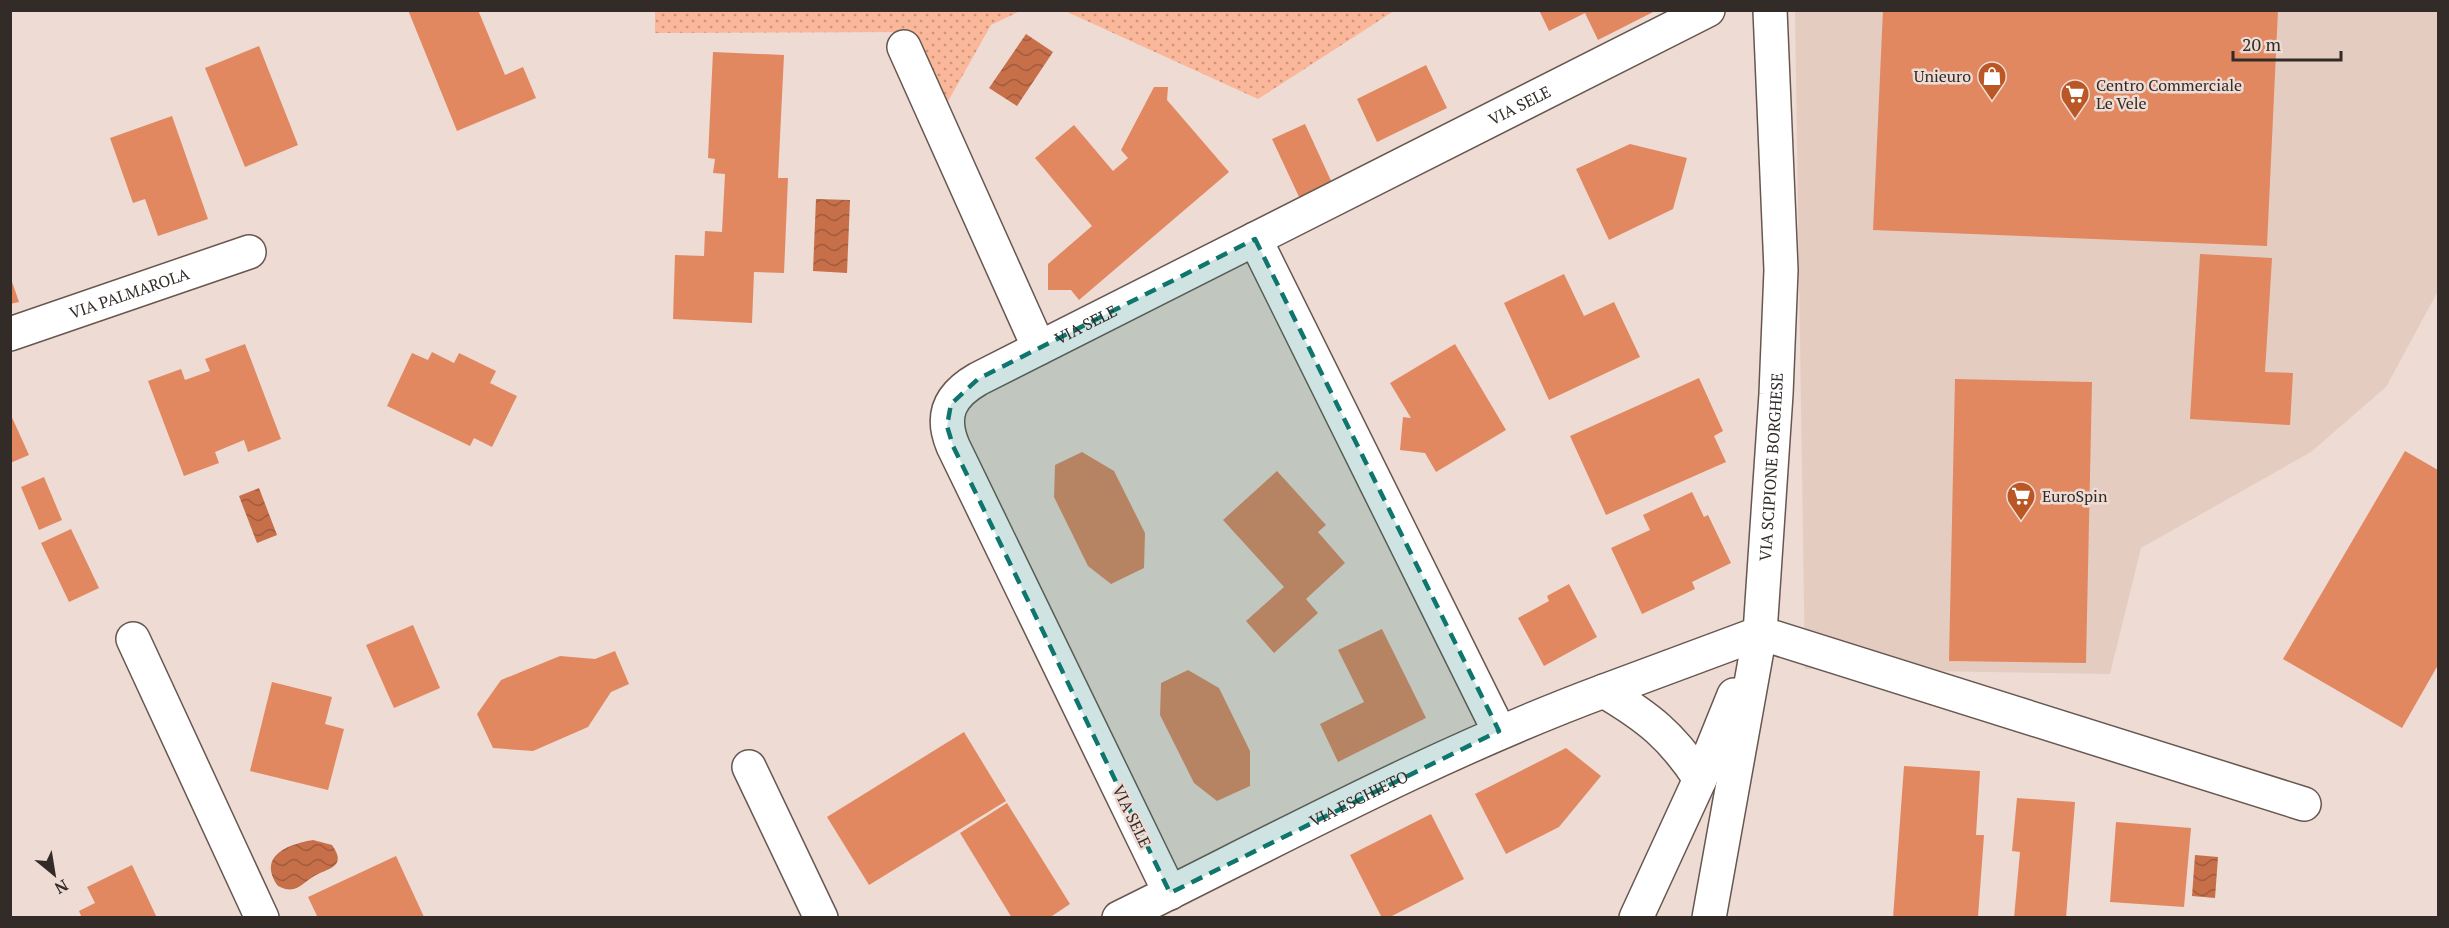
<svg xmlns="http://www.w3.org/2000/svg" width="2449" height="928" viewBox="0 0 2449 928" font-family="'PT Serif',serif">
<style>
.built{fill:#e5ccc1}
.grass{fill:url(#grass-dots)}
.water{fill:url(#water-waves)}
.building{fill:#e18861}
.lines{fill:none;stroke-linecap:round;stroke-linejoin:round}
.minor-casing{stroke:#675750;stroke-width:36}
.major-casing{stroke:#675750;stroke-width:36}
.minor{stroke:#fff;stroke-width:33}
.major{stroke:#fff;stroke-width:33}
.marked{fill:#0f766e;fill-opacity:0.2;stroke:#0f766e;stroke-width:4.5;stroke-dasharray:12 8;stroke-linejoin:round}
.labels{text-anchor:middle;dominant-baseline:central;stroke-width:5;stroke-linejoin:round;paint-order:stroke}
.poi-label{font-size:16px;fill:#322b28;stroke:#eedbd3;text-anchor:start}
.street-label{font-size:16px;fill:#322b28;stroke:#eedbd3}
</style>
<defs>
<pattern id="grass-dots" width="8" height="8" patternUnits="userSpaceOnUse" patternTransform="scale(1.5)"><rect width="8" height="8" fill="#fab79a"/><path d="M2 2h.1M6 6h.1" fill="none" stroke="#cb957e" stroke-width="1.8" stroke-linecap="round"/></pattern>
<pattern id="water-waves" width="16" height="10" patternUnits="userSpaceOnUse" patternTransform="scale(1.5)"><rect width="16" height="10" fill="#c66f49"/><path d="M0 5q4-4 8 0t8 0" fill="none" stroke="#a15b3d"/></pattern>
</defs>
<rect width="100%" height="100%" fill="#eedbd3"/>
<!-- built -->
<path class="built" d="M1795,11H2438V291L2386,387L2311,452L2141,548L2110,674L1805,669Z"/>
<!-- grass -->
<g class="grass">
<path d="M655,11H1020L991,25L942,112L912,32L655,33Z"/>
<path d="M1065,11H1394L1258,99Z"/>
</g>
<!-- water -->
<g class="water">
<path d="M1026,34L1053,52L1017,106L989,88Z"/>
<path d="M816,199L850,200L847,273L813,271Z"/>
<path d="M259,488L277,535L257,543L239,496Z"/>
<path d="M313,840L332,845C347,866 330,868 316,875C302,882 297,896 278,886C257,856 288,844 313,840Z"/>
<path d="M2195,855L2218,857L2215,898L2192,896Z"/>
</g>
<!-- building -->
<g class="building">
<path d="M408,10H478L505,75L523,67L536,98L457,131Z"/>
<path d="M1539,10H1657L1598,40L1585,13L1549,31Z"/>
<path d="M1883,10H2278L2267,246L1873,230Z"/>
<path d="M259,46L298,145L245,167L205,68Z"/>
<path d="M713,52L784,55L778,178H788L784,273L754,272L752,323L673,319L675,255L704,256L705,231L722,232L725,174L713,173L715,159L708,158Z"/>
<path d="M1426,65L1447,108L1377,142L1357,99Z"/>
<path d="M1154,87H1168L1167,100L1229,172L1079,300L1071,290H1048V264L1092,226L1035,158L1074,125L1113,171L1128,158L1121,150Z"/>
<path d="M172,116L208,219L158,236L145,199L133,203L110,138Z"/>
<path d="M1305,124L1333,185L1300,199L1272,139Z"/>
<path d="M1630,144L1687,158L1673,209L1609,240L1576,169Z"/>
<path d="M2200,254L2272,258L2265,372L2293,373L2290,425L2190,419Z"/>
<path d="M1564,274L1584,316L1614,302L1640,357L1549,400L1504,303Z"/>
<path d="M10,276L19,302L10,304Z"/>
<path d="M245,344L281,439L248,452L244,440L215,452L219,463L184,476L148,381L181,369L185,380L210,371L205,359Z"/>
<path d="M1455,344L1506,430L1436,472L1425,453L1400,450L1403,417L1411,418L1390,383Z"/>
<path d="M432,352L454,363L459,353L496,371L490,383L517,396L492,447L474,438L470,446L387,406L412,353L428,360Z"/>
<path d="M1699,378L1723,431L1714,436L1726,462L1606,515L1570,436Z"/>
<path d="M1955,379L2092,382L2086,663L1949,661Z"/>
<path d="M10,413L29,455L10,463Z"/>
<path d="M2405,451L2438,470V665L2402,728L2283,659Z"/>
<path d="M1082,452L1114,471L1145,533L1144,568L1111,584L1088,566L1054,497L1055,465Z"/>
<path d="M1277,471L1326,525L1318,532L1345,563L1306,599L1318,613L1274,653L1246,621L1284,587L1223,520Z"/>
<path d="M44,477L62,520L39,530L21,487Z"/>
<path d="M1692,492L1704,517L1708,515L1731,563L1692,582L1695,589L1642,614L1611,548L1650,530L1643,515Z"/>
<path d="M71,529L99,588L69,602L41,543Z"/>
<path d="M1569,584L1597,637L1544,666L1518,618L1549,601L1547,596Z"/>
<path d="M413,625L440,688L394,708L366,645Z"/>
<path d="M1382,629L1426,718L1338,762L1320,724L1364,702L1338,650Z"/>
<path d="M615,651L629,684L611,692L588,727L533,751L493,748L477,714L501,680L560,656L595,659Z"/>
<path d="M1188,670L1219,688L1250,751V786L1217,801L1194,783L1160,715L1161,683Z"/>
<path d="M272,682L332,697L325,724L344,729L328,790L250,771Z"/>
<path d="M964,732L1006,801L869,885L827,817Z"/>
<path d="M1566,748L1601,776L1559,827L1506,854L1475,794Z"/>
<path d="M1904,766L1980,771L1976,835H1984L1978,917L1893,918Z"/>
<path d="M2017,798L2075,802L2066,918H2014L2020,852L2012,851Z"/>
<path d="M1007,803L1070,904L1049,918H1012L960,833Z"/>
<path d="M1431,814L1464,879L1388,918H1382L1350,855Z"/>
<path d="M2116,822L2191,828L2184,907L2110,902Z"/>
<path d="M396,856L424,917L318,918L308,897Z"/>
<path d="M132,865L157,918H82L79,911L95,903L87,887Z"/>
</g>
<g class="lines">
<!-- minor casing -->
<g class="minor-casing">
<g id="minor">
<path d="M904,47L1039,348"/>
<path d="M1255,239L1499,731"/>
<path id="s1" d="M10,334L249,252"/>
<path d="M133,639L262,918"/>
<path d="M749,767L821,918"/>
<path d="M1700,779C1672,736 1648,717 1604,691L1760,633L2304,804"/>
<path id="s2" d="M1170,893L953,446C940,415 950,395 978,379L1708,10"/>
<path id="s3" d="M1119,918C1279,839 1437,753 1604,691"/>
</g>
</g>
<!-- major casing -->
<g class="major-casing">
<g id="major">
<path d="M1636,918L1700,779L1734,695"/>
<path id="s4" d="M1709,918L1760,633L1776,394L1781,270L1770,10"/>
</g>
</g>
<!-- minor -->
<use href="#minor" class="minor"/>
<!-- major -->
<use href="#major" class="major"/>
</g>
<!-- marked area -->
<path class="marked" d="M1255,239L1499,731L1170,893L953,446L947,426L951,404L978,379Z"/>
<!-- icons -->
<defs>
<g id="shop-pin" transform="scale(1.5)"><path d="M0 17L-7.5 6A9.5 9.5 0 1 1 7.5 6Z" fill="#bb5725" stroke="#eedbd3"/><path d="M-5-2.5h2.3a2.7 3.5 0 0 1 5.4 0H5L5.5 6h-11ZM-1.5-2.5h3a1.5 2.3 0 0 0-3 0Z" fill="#fff"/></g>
<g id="supermarket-pin" transform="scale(1.5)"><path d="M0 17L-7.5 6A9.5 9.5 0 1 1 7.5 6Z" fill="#bb5725" stroke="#eedbd3"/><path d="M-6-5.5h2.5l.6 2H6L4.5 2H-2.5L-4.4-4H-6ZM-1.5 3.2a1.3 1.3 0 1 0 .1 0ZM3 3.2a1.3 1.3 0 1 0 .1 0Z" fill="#fff"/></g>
</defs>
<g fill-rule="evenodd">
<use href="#shop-pin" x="1992" y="76"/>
<use href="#supermarket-pin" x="2075" y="94"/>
<use href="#supermarket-pin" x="2021" y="496"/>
</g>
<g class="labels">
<!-- poi labels -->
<g class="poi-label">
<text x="1971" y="76" text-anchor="end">Unieuro</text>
<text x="2096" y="85">Centro Commerciale<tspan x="2096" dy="18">Le Vele</tspan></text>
<text x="2042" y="496">EuroSpin</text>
</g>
<!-- street labels -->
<g class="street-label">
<text stroke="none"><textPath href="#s2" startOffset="1184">VIA SELE</textPath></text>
<text stroke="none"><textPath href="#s1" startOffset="126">VIA PALMAROLA</textPath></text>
<text stroke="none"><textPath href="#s2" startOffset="698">VIA SELE</textPath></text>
<text stroke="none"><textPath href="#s4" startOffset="456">VIA SCIPIONE BORGHESE</textPath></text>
<text stroke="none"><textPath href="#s3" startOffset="268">VIA ESCHIETO</textPath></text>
<text transform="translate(1132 816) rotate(64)">VIA SELE</text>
</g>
</g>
<!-- border -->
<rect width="2449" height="928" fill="none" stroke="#322b28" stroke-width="24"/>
<!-- north arrow -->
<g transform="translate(54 874) rotate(150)" stroke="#eedbd3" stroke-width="4.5" paint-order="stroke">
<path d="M0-4.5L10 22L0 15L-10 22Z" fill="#322b28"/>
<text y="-9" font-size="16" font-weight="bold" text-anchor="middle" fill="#322b28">N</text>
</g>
<!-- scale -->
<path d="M2233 51v9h108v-9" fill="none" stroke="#322b28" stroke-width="3"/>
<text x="2242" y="51" font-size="18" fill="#322b28" stroke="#eedbd3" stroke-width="4.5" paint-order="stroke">20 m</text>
</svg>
